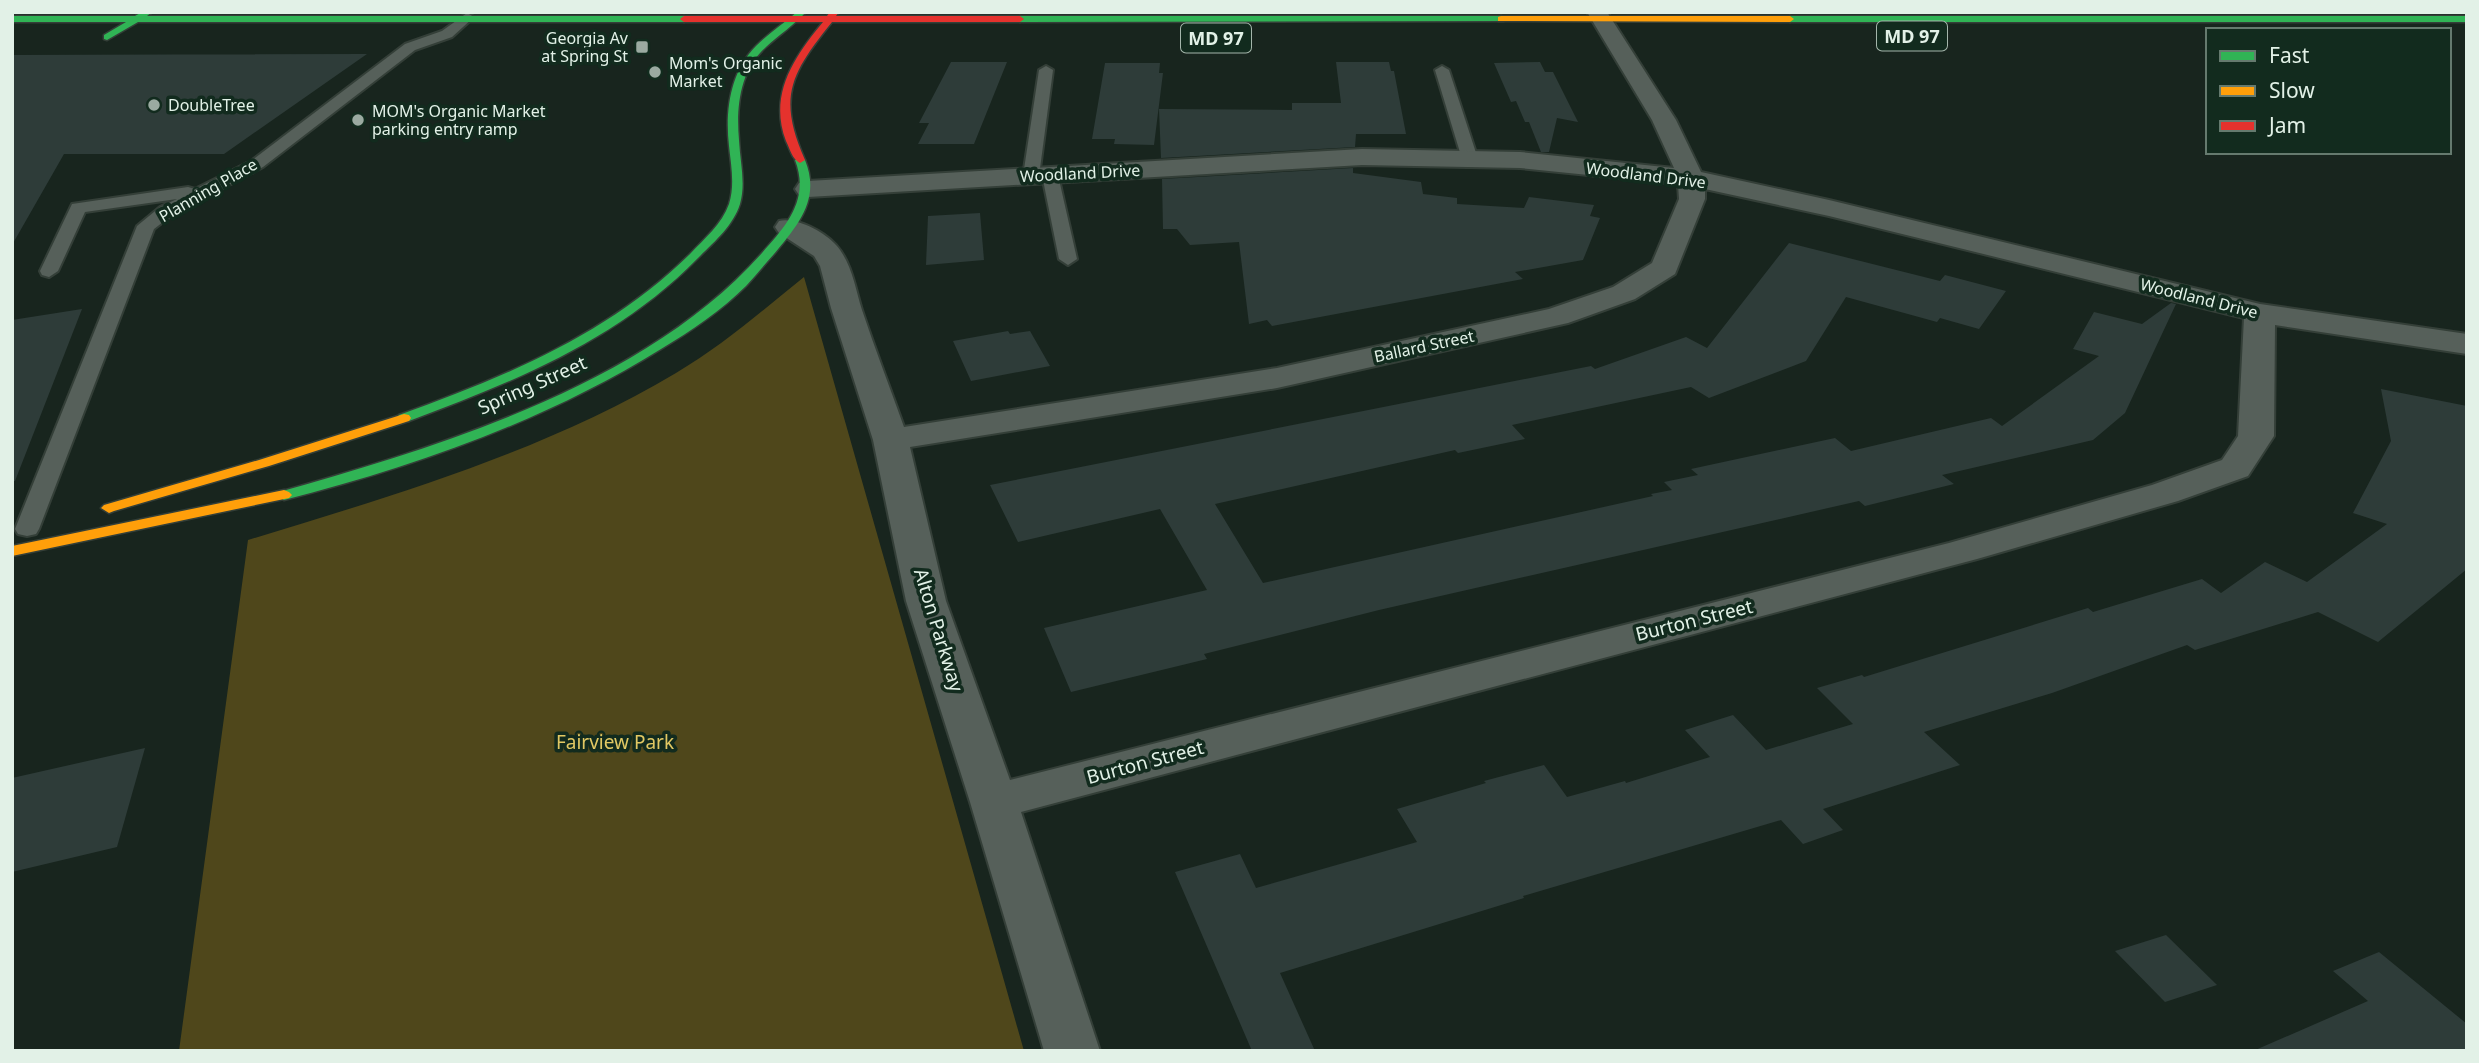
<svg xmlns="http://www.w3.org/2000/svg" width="2479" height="1063" viewBox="0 0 2479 1063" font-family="'Noto Sans',sans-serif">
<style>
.green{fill:#4f471b}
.building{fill:#2e3c39}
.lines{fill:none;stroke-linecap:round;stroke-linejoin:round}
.lane-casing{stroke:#343f38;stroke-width:4}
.street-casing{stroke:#343f38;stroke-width:4}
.fast-casing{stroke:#343f38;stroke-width:3}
.slow-casing{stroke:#343f38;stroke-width:3}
.jam-casing{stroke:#343f38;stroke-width:3}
.lane{fill:#56605a;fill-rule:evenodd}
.street{fill:#56605a;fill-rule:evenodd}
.fast{fill:#30b455;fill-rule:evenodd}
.slow{fill:#ff9f0a;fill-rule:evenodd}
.jam{fill:#e5322d;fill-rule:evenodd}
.poi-dot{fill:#9baaa1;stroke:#122b1e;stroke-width:2.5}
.labels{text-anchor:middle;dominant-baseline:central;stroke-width:7;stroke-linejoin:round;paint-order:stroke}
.far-poi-label{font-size:16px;fill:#e2f1e7;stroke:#122b1e;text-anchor:start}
.far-street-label{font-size:16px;fill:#e2f1e7;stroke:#122b1e}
.shield{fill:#122b1e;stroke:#a4b6ab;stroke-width:2}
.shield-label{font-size:18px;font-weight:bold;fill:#e2f1e7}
.street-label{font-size:19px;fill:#e2f1e7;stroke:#122b1e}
.park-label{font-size:19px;fill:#e1c863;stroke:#122b1e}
</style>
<rect width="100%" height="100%" fill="#18251e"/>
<!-- green -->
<path class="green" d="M804,277L1024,1051H179L248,540C395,495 543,452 676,373C722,346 763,310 804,277Z"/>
<!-- building -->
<g class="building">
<path d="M367,54L224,154H64L12,245V55Z"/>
<path d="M951,62H1007L974,144H918L929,123H919Z"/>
<path d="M1336,62H1389L1391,71H1394L1406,134H1356L1355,147L1161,158L1159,109L1292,110V103H1341Z"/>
<path d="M1540,62L1545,72H1553L1578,122L1557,118L1549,152H1541L1529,122H1525L1516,101L1511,102L1494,63Z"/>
<path d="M1105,63H1160L1159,73H1163L1154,145L1114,144L1115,139H1092Z"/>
<path d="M1353,168V173L1421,182L1423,194L1457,198V204L1524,208L1529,197L1594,205L1590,216L1600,218L1583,260L1515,272L1523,279L1272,326L1267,320L1249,324L1239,242L1190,245L1177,229H1163L1162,179Z"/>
<path d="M980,213L984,260L926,265L928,216Z"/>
<path d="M1789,243L1940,281L1945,275L2006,291L1979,329L1940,318L1937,322L1846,297L1806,361L1709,398L1691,387L1512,425L1525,439L1458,453L1455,450L1215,504L1263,583L1653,496L1651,494L1672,490L1664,482L1698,475L1691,469L1835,438L1851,451L1991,418L2002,426L2099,356L2073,349L2094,312L2142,324L2171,303L2176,304L2125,413L2093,440L1942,475L1954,484L1865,506L1859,501L1379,610L1204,654L1207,659L1071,692L1044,628L1207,590L1160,509L1018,542L990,485L1591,366L1595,369L1686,337L1707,348Z"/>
<path d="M82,309L15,481H12V320Z"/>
<path d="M1008,331L1010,334L1030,331L1050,366L971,381L953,341Z"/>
<path d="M2381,389L2467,406V569L2378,642L2318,612L2195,650L2187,645L2052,693L1924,732L1960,765L1823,809L1843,830L1803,844L1781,820L1523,896L1524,898L1280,973L1315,1051H1252L1175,872L1240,854L1256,888L1417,842L1397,809L1486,783L1484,781L1544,765L1567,797L1625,781L1626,783L1710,757L1685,730L1733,715L1766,750L1853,724L1817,688L1862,675L1864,677L2088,608L2093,612L2202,579L2221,593L2265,562L2307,582L2387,524L2353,513L2391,441Z"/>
<path d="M145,748L117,847L12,872V778Z"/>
<path d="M2166,935L2217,985L2165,1002L2115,951Z"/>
<path d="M2379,952L2467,1024V1051H2253L2368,1001L2333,971Z"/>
</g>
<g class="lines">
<!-- lane casing -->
<g class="lane-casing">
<g id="lane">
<path d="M467,13L474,17L452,37L415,50L263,167L172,215L154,229L39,529L36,534L27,536L18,534L15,529L137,226L160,207L177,199L85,212L58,271L49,277L42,275L40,271L72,204L188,187L195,189L251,161L405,44L442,31Z"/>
<path d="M1046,66L1053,70L1039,176L1031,181L1023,176L1039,70Z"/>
<path d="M1442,66L1449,70L1478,159L1476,162H1464L1462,159L1435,70Z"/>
<path d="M1050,170L1058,175L1077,259L1068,265L1059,259L1042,175Z"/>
</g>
</g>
<!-- street casing -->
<g class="street-casing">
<path id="street" d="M1587,12H1607L1676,120L1701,172L1829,200L2260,304L2467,334V354L2275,325L2274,436L2248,476L2178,501L1977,559L1021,812L1100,1051H1044L970,802L906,601L873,440L831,308L820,266L814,256L779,233L775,227L779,221C797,217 824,232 836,245C852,263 855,288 862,310C875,349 890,388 904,427L1277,368L1549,309L1613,287L1652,263L1679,199L1678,184L1520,168L1362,165L808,197L799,195L795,189L799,183L808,181L1362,149L1520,152L1674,168L1652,120ZM1705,189L1829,216L2244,318L2238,436L2222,460L2152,485L1949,543L1010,780L946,601L910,447L1277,388L1568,323L1635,299L1675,274L1705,199Z"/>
</g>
<!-- fast casing -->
<g class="fast-casing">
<g id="fast">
<path d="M142,12H152L147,16H684L688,19L684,22H138L107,40L104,39V35L126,22H12V16H135Z"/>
<path d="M797,12H806C794,25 779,35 766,47C740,70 736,107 739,140C740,162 746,183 740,204C733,226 714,242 698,258C618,340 514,382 409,421H399L397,418L399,415C505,377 609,334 690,254C704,239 722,224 729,204C735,185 731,165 729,146C725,111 730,72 756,46C768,34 783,24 797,12Z"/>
<path d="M1501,16L1504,17V21L1020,22L1016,19L1020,16Z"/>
<path d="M2467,16V22H1790L1786,19L1790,16Z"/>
<path d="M800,157L805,160C821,199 798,225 774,254C765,264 756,275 746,286C722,310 691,331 661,349C547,420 414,467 284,500L276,495L279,492C442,446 646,384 762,253C787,225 810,199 795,160Z"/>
</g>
</g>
<!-- slow casing -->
<g class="slow-casing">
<g id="slow">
<path d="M1501,16H1790L1794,19L1790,22L1498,21V17Z"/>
<path d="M404,414L409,415L411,418L409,421L269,466L114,511L109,513L101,508L104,505L259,460Z"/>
<path d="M284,490L289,492L292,495L289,498L12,556V546Z"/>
</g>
</g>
<!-- jam casing -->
<g class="jam-casing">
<path id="jam" d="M830,12H839L836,16H1020L1024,19L1020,22H832C791,73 777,97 805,160L800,163C792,159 790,149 786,141C768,94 795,56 823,22H684L680,19L684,16H827Z"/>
</g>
<!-- lane -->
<use href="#lane" class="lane"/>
<!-- street -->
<use href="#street" class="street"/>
<!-- fast -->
<use href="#fast" class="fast"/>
<!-- slow -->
<use href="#slow" class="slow"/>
<!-- jam -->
<use href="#jam" class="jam"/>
</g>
<!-- markers -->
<g class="poi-dot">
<rect x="635" y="40" width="14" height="14" rx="3.5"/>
<circle cx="655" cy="72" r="7"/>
<circle cx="154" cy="105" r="7"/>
<circle cx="358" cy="120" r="7"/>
</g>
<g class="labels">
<!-- far-poi labels -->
<g class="far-poi-label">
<text x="628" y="38" text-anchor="end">Georgia Av<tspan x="628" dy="18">at Spring St</tspan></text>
<text x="669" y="63">Mom's Organic<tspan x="669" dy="18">Market</tspan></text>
<text x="168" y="105">DoubleTree</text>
<text x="372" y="111">MOM's Organic Market<tspan x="372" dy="18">parking entry ramp</tspan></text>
</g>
<!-- far-street labels -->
<g class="far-street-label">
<text transform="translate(1080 173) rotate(-3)">Woodland Drive</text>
<text transform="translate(1646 175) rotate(7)">Woodland Drive</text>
<text transform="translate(208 190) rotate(-30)">Planning Place</text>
<text transform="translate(2199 298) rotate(14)">Woodland Drive</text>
<text transform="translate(1424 346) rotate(-12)">Ballard Street</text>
</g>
<!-- shield labels -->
<g class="shield">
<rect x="1877" y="21.5" width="70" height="29" rx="5"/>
<rect x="1181" y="23.5" width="70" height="29" rx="5"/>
</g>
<g class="shield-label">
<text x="1912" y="36">MD 97</text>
<text x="1216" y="38">MD 97</text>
</g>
<!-- street labels -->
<g class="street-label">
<text transform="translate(532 385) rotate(-24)">Spring Street</text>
<text transform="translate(1694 620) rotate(-14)">Burton Street</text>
<text transform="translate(939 630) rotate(73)">Alton Parkway</text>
<text transform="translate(1145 762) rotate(-15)">Burton Street</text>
</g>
<!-- park labels -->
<g class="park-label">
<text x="615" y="742">Fairview Park</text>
</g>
</g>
<!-- border -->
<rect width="2479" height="1063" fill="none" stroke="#e2f1e7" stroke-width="28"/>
<!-- legend -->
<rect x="2206" y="28" width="245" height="126" fill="#122b1e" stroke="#657a6e" stroke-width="2"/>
<rect x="2220" y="51" width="35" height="10" fill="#30b455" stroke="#657a6e" stroke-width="2"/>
<text x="2269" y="63" font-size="21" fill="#e2f1e7">Fast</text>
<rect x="2220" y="86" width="35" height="10" fill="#ff9f0a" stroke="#657a6e" stroke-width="2"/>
<text x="2269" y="98" font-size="21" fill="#e2f1e7">Slow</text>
<rect x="2220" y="121" width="35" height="10" fill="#e5322d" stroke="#657a6e" stroke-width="2"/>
<text x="2269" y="133" font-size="21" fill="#e2f1e7">Jam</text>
</svg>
